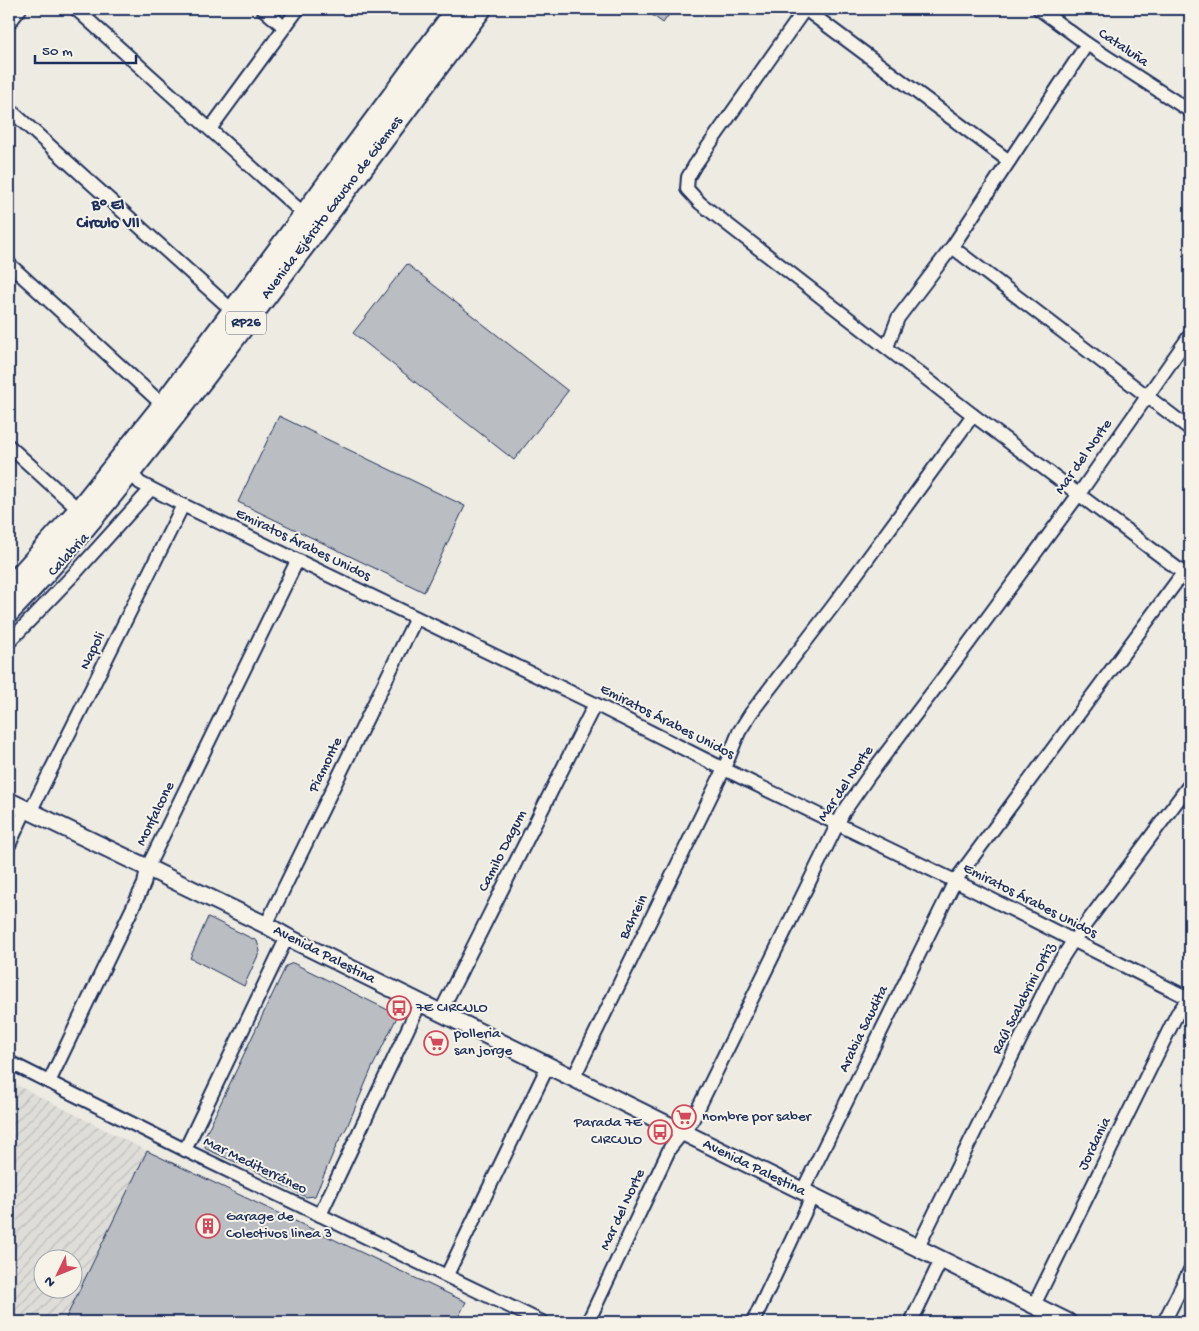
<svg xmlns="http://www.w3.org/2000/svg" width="1199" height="1331" viewBox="0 0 1199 1331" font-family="'Gochi Hand',sans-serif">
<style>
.industrial{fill:url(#industrial-furrows);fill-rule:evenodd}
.building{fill:#babdc2;stroke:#1b2f5e}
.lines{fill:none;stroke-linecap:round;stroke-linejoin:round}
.minor-casing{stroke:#1b2f5e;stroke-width:16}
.tertiary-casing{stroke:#1b2f5e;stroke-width:20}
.primary-casing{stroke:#1b2f5e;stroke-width:24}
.minor{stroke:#f7f3e8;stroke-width:12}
.tertiary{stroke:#f7f3e8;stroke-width:16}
.primary{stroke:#f7f3e8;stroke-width:20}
.labels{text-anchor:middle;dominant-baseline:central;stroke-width:4;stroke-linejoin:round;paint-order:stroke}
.shield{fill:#f7f3e8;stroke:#5d6a87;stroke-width:1}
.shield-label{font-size:14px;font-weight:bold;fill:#1b2f5e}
.street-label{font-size:15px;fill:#1b2f5e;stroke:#f7f3e8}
.poi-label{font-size:15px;fill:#1b2f5e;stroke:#f7f3e8;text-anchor:start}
.neighbourhood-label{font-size:16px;font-weight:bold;fill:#1b2f5e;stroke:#f7f3e8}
</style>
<defs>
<pattern id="industrial-furrows" width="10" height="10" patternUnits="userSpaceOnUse" patternTransform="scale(1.25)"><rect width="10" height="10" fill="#deddd8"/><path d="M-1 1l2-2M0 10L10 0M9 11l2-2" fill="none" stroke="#bebebc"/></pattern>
</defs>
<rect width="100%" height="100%" fill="#eeebe2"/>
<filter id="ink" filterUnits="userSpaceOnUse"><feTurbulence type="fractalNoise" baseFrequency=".02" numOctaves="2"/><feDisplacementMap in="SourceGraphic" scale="10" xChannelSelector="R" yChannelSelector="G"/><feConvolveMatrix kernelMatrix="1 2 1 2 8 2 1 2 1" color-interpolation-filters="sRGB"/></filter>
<g filter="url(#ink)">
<!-- industrial -->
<path class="industrial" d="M9,1081L147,1151L64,1322H9ZM42,1258H72V1288H42Z"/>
<!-- building -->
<g class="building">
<path d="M644,9H673L663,23Z"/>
<path d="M407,264L568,391L514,460L353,333Z"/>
<path d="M279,416L465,506L424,592L238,502Z"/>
<path d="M208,917L257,941L260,951L244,986L190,958Z"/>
<path d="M293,963L394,1013L397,1017L371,1070L347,1127L337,1144L315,1196L306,1197L258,1172L206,1149L203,1140L286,966Z"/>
<path d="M147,1151L466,1302L456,1322H64Z"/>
</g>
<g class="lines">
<!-- minor casing -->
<g class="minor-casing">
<g id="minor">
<path d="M76,9L305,215"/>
<path d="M263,9L284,27"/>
<path d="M805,9L695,165L688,177L687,189L700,203L973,415L1190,578"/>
<path d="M805,9L1009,161"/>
<path d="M1039,9L1087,44L1190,111"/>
<path d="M9,23L20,9"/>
<path d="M9,109L233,311"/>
<path d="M210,129L298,9"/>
<path d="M952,247L1190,429"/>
<path d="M9,264L163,405"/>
<path d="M887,347L898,318L952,247L1087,44"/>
<path d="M9,446L79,510"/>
<path d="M131,473L140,483L183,505L595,704L724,769L955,881L1190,999"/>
<path d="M9,642L77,571L151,489"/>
<path d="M31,810L183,505"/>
<path d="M9,845L26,809"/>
<path d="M266,925L416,618"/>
<path d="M440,1013L595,704"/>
<path d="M9,1062L185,1150L542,1322"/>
<path d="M573,1079L724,769L739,732L751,713L833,606L973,415"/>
<path d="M49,1082L144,884L147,868L153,856L297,561"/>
<path d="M185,1150L287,937"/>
<path d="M802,1192L955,881L1183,573"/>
<path d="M320,1215L420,1003"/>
<path d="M917,1249L1055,969L1073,941L1190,784"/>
<path d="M447,1275L548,1066"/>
<path d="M1034,1305L1177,1014L1190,997"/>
<path d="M588,1322L670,1148L692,1121L843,813L868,777L940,682L1079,494L1190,335"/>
<path d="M753,1322L812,1197"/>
<path d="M911,1322L941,1260"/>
<path d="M1164,1322L1190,1270"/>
</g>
</g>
<!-- tertiary casing -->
<g class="tertiary-casing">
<path id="tertiary" d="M9,801L266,925L287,937L1068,1322"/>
</g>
<!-- primary casing -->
<g class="primary-casing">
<g id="primary">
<path d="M9,588L79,510L163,405L457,9"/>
<path d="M9,612C82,536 146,453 211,369C302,250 391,129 481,9"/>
</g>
</g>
<!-- minor -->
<use href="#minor" class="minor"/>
<!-- tertiary -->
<use href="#tertiary" class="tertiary"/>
<!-- primary -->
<use href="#primary" class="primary"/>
</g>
</g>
<!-- icons -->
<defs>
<g id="bus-ring" transform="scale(1.25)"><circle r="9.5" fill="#f7f3e8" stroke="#d1495b" stroke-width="1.5"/><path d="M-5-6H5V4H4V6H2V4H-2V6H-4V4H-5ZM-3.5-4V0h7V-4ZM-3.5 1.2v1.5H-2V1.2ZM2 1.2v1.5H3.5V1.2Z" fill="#d1495b"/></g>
<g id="supermarket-ring" transform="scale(1.25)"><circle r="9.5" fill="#f7f3e8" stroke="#d1495b" stroke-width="1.5"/><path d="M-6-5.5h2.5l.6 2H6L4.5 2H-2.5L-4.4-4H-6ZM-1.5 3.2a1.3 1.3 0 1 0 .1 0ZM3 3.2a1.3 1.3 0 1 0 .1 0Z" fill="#d1495b"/></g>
<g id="building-ring" transform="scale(1.25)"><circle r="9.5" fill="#f7f3e8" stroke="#d1495b" stroke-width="1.5"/><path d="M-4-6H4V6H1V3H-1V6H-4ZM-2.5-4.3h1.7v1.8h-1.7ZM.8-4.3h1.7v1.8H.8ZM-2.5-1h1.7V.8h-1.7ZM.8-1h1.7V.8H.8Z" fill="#d1495b"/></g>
</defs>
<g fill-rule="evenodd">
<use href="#bus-ring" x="399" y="1008"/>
<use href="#supermarket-ring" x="436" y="1043"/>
<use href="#supermarket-ring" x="684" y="1117"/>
<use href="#bus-ring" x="660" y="1132"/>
<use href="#building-ring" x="208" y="1226"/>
</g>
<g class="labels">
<!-- shield labels -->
<rect class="shield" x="226" y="311.5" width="40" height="23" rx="4"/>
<g class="shield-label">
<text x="246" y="323">RP26</text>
</g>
<!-- street labels -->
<g class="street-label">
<text transform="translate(1123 48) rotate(34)">Cataluña</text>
<text transform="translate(332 208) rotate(-53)">Avenida Ejército Gaucho de Güemes</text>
<text transform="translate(1084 457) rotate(-55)">Mar del Norte</text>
<text transform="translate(303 545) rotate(26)">Emiratos Árabes Unidos</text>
<text transform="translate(69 555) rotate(-47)">Calabria</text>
<text transform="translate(93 651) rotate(-64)">Napoli</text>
<text transform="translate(667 722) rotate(27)">Emiratos Árabes Unidos</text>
<text transform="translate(326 765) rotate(-64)">Piamonte</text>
<text transform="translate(846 784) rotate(-56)">Mar del Norte</text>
<text transform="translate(156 814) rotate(-64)">Monfalcone</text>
<text transform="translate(503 851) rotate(-63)">Camilo Dagum</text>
<text transform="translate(1030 901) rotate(27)">Emiratos Árabes Unidos</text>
<text transform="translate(634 917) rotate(-64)">Bahrein</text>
<text transform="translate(324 955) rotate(27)">Avenida Palestina</text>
<text transform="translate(1024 999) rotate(-63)">Raúl Scalabrini Ortiz</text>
<text transform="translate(864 1029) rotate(-64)">Arabia Saudita</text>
<text transform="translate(1095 1144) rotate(-64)">Jordania</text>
<text transform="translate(255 1166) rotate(26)">Mar Mediterráneo</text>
<text transform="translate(754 1168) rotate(26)">Avenida Palestina</text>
<text transform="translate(623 1210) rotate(-65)">Mar del Norte</text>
</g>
<!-- poi labels -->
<g class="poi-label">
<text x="416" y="1008">7E CIRCULO</text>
<text x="454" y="1034">polleria<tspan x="454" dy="17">san jorge</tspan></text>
<text x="702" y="1117">nombre por saber</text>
<text x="642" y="1123" text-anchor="end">Parada 7E<tspan x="642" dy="17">CIRCULO</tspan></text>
<text x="226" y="1217">Garage de<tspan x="226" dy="17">Colectivos linea 3</tspan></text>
</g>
<!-- neighbourhood labels -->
<g class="neighbourhood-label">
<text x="108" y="206">B° El<tspan x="108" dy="18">Circulo VII</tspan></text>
</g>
</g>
<!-- margin -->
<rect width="1199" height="1331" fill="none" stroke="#f7f3e8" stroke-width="30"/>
<rect x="15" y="15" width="1169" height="1301" fill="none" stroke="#1b2f5e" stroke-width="2" filter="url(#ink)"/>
<!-- north arrow -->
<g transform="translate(58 1274) rotate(227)"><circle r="24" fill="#f7f3e8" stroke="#9fa5b1"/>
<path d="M0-4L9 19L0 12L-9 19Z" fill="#d1495b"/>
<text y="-8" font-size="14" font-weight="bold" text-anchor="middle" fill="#1b2f5e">N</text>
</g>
<!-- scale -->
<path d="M35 55v8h101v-8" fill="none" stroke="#1b2f5e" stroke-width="2.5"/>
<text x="42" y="55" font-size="15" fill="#1b2f5e" stroke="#f7f3e8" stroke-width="4" paint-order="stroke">50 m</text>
</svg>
